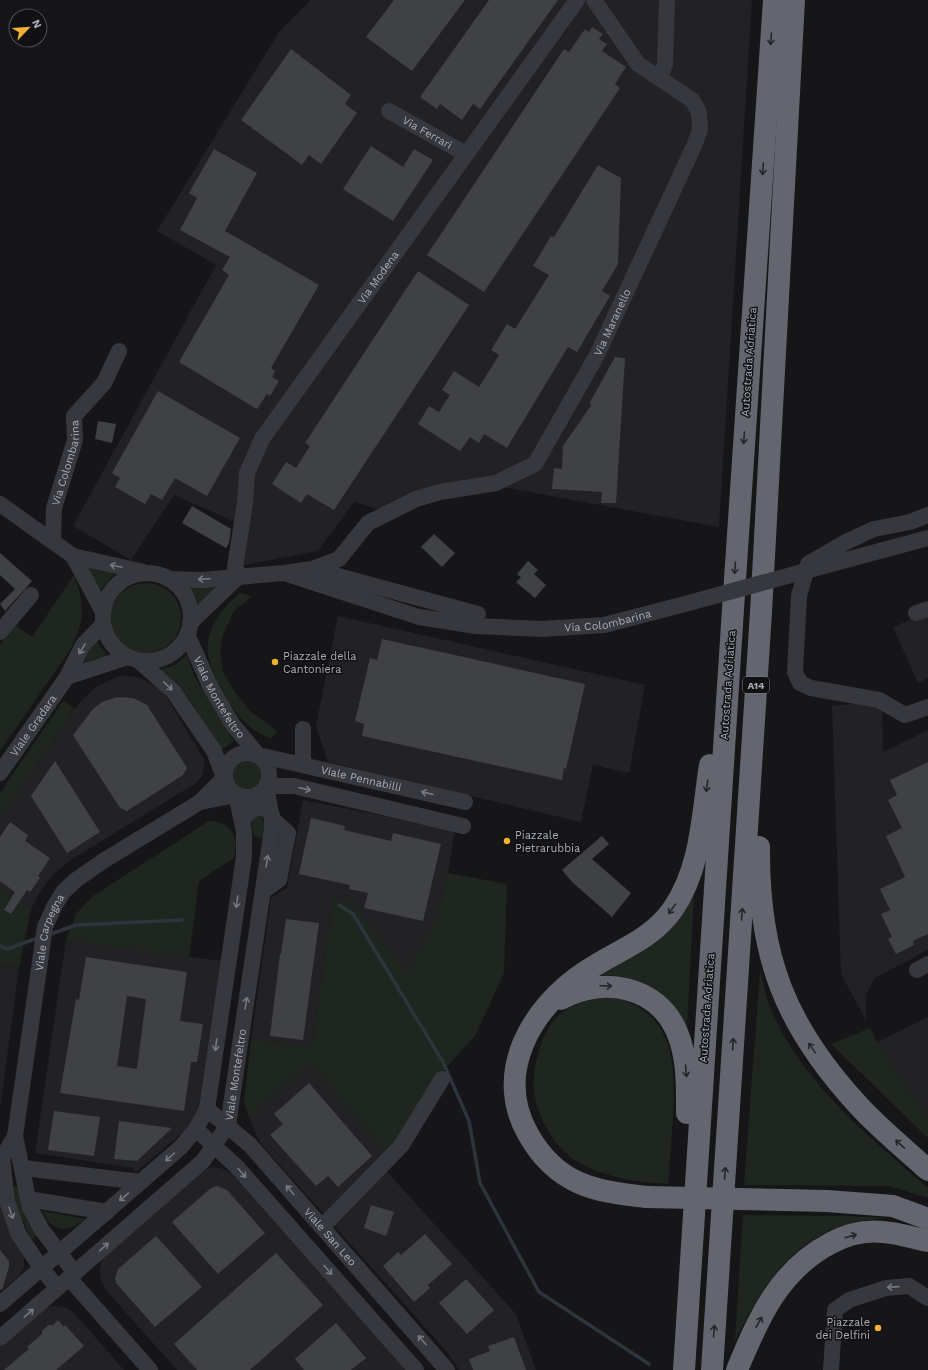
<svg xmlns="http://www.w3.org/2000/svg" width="928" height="1370" viewBox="0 0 928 1370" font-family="'Work Sans',sans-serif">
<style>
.built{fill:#222225}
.green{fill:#1e261f}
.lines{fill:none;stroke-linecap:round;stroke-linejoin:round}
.stream{stroke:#2c353c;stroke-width:3.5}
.building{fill:#404145;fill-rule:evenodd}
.minor{stroke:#37383d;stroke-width:16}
.highway{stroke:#63666e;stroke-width:22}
.minor-bridge{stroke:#37383d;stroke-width:16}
.highway-bridge{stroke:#63666e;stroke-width:22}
.oneway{stroke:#26262a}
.oneway2{stroke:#757881}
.poi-dot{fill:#f2b134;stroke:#111113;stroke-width:1.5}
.labels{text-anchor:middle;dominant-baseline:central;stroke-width:3;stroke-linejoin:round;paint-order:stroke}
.shield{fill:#111113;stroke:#7b7e86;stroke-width:1}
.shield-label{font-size:10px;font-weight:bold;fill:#a8adb8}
.street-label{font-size:11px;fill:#a8adb8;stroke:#111113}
.poi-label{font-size:11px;fill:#a8adb8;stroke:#111113;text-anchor:start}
</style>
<rect width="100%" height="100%" fill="#161618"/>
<!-- built -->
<g class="built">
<path d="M311,0H752L719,527L508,488L447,489L385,511L354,502L318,551L235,567V522L174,495L131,560L73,526L216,265L157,231L279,32Z"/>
<path d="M928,612V678L918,683L893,627Z"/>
<path d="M338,616L645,685L629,773L593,765L581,822L328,762L316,726Z"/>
<path d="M121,675L140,678L162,690L205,761L202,776L196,783L69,861L54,874L41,890L31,909L0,888V818L80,702L96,687Z"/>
<path d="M882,701L883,752L928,730V950L875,978L866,995V1020L841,974L832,706Z"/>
<path d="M303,800L455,830L448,873L436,918L407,974L355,905L333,897L312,1046L251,1039L271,898L287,888Z"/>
<path d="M66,940L221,961L202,1105L189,1127L136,1172L132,1168L35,1153Z"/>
<path d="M0,965L19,968L0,1109Z"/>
<path d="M928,1017V1119L877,1042Z"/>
<path d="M310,1063L388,1154L379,1163L516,1314L536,1370H459L448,1353L261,1144L248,1116Z"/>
<path d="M214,1167L224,1169L232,1174L406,1370H177L105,1289L101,1280L100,1271L101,1262L106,1253L205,1169Z"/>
<path d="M0,1204L24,1258V1267L21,1274L0,1292Z"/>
<path d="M55,1306L64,1307L73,1312L124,1370H0V1347L45,1307Z"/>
</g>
<!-- green -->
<g class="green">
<path d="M87,565L115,573L98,593Z"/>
<path d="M74,575C85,605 85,622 70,650L0,751V645L15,625L32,637Z"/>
<circle cx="146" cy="618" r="35"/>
<path d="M224,583L200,611L196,597L187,585Z"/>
<path d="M240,593L252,596L234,611L223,634L220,651L223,672L235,692L250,711L277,731L271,739C264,736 256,732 250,727C230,710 206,670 208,644C210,622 224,606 240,593Z"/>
<path d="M95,639L108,657L96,658L83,664Z"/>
<path d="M187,655L194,676L234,741L221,750L189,699L177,683L160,670L175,665Z"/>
<path d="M63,701L75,709L0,818V793Z"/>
<circle cx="247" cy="776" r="15"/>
<path d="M260,811L264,823V840L254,836L250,815Z"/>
<path d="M209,821C232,822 239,836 234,858L199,881L189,957L66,940L76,914L93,896Z"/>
<path d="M448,873L507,884L504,973L475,1036L441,1073L388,1154L310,1063L248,1116L244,1102L251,1039L312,1046L333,897L355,905L407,973L436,918Z"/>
<path d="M0,888L31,909L19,968L0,965Z"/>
<path d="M694,895L687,1028C681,1019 676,1008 669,1001C651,981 626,975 601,975C644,951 665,936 694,895Z"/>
<path d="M760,971C764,984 766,999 772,1012C805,1085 869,1137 928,1188V1198L889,1186L744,1185Z"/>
<path d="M599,997C606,998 616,997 623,1000C677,1019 675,1070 673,1118C671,1140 670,1162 668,1184C637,1182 606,1178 578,1162C551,1147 530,1104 534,1074C535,1065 538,1056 540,1047C544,1036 549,1024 558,1016C570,1005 584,1001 599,997Z"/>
<path d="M870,1028L877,1042L928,1119V1138L831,1044Z"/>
<path d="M18,1186L25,1215L37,1236L32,1239C23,1222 15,1206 12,1187Z"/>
<path d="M42,1211L85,1219C66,1234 53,1233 42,1211Z"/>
<path d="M743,1215L848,1216L887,1218C876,1219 863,1220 851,1223C792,1239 760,1289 735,1341Z"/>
</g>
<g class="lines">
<!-- stream -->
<g class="stream">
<path d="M339,905L353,914L443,1062L469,1121L480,1183L539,1292L649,1364"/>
<path d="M48,935L76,925L182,920"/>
<path d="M0,946L7,949L38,938"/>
</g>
</g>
<!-- building -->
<g class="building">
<path d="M394,0H465L412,71L366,37Z"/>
<path d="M489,0H558L480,109L473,104L462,120L440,104L437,109L420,97Z"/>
<path d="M592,27L603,34L599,39L607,44L602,51L626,67L615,84L620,88L484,292L427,255L564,49L569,52L585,29L589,32Z"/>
<path d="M291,49L351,95L345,104L357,113L321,164L309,155L302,165L241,120Z"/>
<path d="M371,146L403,167L414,149L433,160L393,221L343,189Z"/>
<path d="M214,149L257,173L225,231L319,285L271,368L275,371L272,377L279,381L270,396L267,394L257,409L179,362L229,275L222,270L230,257L180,230L197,198L189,193Z"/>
<path d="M598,165L621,178L618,264L602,291L610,296L577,352L568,347L507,448L484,434L479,443L470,437L460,451L418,424L429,406L439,412L450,395L442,390L454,371L479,387L499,355L491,350L507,324L515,329L549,275L533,266L551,236L554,237Z"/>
<path d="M418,271L469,305L334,510L307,494L301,503L272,484L286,462L296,468L310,446L305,443Z"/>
<path d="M615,357L625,358L616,503H601L602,492L552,489L554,468L562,469L563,446L592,404H589Z"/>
<path d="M158,391L240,438L207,496L175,478L162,500L151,494L145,504L115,487L120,478L112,473Z"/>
<path d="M98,421L116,424L112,443L95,439Z"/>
<path d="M192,506L231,529L229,543L226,548L182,523Z"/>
<path d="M434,534L455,553L442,567L421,547Z"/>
<path d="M0,553L32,581L5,611L0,604L15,589L0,575Z"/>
<path d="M528,561L538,570L534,574L546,585L535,598L516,582L521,577L517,574Z"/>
<path d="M382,639L585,684L566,769L564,768L562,780L362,736L364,724L355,721L370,658L377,660Z"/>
<path d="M117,697L133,698L147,705L187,768L183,775L127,811L120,808L73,735L93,709L102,702Z"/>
<path d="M55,761L100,832L67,853L31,796Z"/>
<path d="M928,762V934L913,941L914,945L896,954L888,939L892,937L881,914L890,910L880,889L905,877L886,836L902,828L888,800L897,795L890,780Z"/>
<path d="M311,818L345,826L344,830L391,841L393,833L441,844L423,921L364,908L368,893L349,889L350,885L299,874Z"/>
<path d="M10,822L28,835L25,841L50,858L38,876L40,878L30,892L27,890L11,914L4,910L15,892L0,881V837Z"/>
<path d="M602,836L609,844L592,859L631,893L612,917L572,882L562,870Z"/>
<path d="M286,919L319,923L303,1040L270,1036L280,954H281Z"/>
<path d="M86,957L187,972L180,1021L203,1024L197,1062H191L184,1111L60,1093L76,999L79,1000ZM127,996L146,999L137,1069L117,1066Z"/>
<path d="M309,1083L372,1156L338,1187L328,1176L316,1186L270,1135L283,1124L274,1114Z"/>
<path d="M54,1111L100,1117L94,1156L48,1150Z"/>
<path d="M119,1121L172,1128L137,1161L114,1159Z"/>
<path d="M217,1186L227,1190L265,1233L218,1274L172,1222L211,1188Z"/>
<path d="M371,1205L394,1212L386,1236L364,1228Z"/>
<path d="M425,1234L452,1264L428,1285L430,1288L414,1302L383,1266L398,1252L401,1255Z"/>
<path d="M156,1236L202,1287L155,1327L116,1283L115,1278L118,1269Z"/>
<path d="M0,1250L9,1261V1267L2,1290L0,1289Z"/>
<path d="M276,1253L323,1305L250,1370H197L174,1344Z"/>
<path d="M466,1279L494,1310L467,1334L439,1303Z"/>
<path d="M58,1320L64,1327L65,1325L84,1346L56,1370H4L29,1349L27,1347L42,1334V1331L48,1325H53Z"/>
<path d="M336,1323L366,1358L351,1370H304L295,1359Z"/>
<path d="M514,1337L526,1370H473L469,1359L490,1351L488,1346Z"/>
</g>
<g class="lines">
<!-- minor -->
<g class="minor">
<path d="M660,79L665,64L667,0"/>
<path id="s1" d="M389,111L466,154"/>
<path d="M0,504L73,556L103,612"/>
<path d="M928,515L910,522L874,529L846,542L808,564L799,596L795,672L800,683L811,688L879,700L905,715L928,707"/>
<path id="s2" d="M53,541L54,508L75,440L74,416L104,383L119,351"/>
<path d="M73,556L144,572"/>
<path d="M835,563L928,538"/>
<path d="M312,569L478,614"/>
<circle cx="147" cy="617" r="44"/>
<path id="s3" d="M287,574L419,617L476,626L542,629L604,625L685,604"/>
<path id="s4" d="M239,576L235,567L245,503L247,473L262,439L577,0"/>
<path id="s5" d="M168,579L202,580L284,573L312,569L339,559L368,523L416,499L440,492L496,483L535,464L597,355L694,146L700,130L699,112L692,100L638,64L594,0"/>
<path d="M916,613L928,609"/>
<path d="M190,623L239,576"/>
<path d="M0,632L31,595"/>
<path id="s6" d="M187,634L211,688L233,725L258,755L465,802"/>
<path d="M67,677L128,657"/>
<path d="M303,729V765"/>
<circle cx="247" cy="775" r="22"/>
<path id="s7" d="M0,773L67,677L83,645L103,624"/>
<path d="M242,820C249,811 253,807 265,808L272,815"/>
<path d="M263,891L279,880L288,833L272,819"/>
<path d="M917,970L928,964"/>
<path id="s8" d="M207,1109L250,1145L447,1370"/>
<path d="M196,1129L237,1167L416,1370"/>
<path d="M15,1136L2,1158L7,1201L18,1233L41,1268L57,1287"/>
<path d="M23,1168L141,1182"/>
<path d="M28,1199L107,1212"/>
<path d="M322,1227L401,1146L442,1079"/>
<path id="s9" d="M75,1273L42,1230L30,1208L15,1136L45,927L54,907L63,892L76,880L103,861L200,802"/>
<path d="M69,1278L150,1370"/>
<path d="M0,1304L181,1147L196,1129L207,1109L244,857V831L236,795L200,802L224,778L214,751L173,691L139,661"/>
<path id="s10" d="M0,1338L203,1161L228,1125L272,829V819L266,786H294L463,826"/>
<path d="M831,1370L835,1310L849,1300L886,1288L909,1286L928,1298"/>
</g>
<!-- highway -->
<g class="highway">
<path d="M759,847C758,956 785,1026 859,1106C880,1129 905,1149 928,1170"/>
<path d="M561,999C602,976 657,985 677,1032C688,1058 687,1086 687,1113"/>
<path d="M647,1197C594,1192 556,1184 528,1134C493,1072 532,1007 585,972C615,951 651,941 673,909C702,866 702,815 710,765"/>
<path d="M827,1201L893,1206L928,1219"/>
<path d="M684,1370L733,609L774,0"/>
<path d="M712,1370L761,612L794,0"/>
<path d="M737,1370C758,1319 779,1270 831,1243C846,1235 865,1230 883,1232C898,1233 913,1238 928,1241"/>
</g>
<!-- minor-bridge -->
<path class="minor-bridge" d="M685,604L835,563"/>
<!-- highway-bridge -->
<path class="highway-bridge" d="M647,1197L827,1201"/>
</g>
<!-- one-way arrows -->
<defs><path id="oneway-shaft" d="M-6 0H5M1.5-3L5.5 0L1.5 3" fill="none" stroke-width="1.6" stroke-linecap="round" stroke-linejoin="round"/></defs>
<g class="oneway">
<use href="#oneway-shaft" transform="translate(771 39) rotate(94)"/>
<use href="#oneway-shaft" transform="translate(763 169) rotate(94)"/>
<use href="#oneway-shaft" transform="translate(744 438) rotate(94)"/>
<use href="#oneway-shaft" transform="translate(735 568) rotate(94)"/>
<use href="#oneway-shaft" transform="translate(707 786) rotate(98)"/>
<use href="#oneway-shaft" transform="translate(672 909) rotate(126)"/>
<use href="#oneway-shaft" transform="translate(742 914) rotate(-86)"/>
<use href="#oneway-shaft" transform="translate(606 986) rotate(2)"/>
<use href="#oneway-shaft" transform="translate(733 1044) rotate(-86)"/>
<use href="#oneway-shaft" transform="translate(812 1048) rotate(-125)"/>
<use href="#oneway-shaft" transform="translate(686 1071) rotate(85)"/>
<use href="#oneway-shaft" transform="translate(900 1144) rotate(-137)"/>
<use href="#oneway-shaft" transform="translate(725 1173) rotate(-86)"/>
<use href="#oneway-shaft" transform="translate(851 1236) rotate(-16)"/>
<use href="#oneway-shaft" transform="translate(759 1322) rotate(-61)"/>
<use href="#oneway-shaft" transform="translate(714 1331) rotate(-86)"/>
</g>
<g class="oneway2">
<use href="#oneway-shaft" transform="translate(116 566) rotate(-168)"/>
<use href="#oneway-shaft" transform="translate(204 579) rotate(177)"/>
<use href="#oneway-shaft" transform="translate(82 649) rotate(121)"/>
<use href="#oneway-shaft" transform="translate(168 686) rotate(43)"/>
<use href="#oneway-shaft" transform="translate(305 789) rotate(13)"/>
<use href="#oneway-shaft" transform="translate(427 793) rotate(-167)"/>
<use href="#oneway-shaft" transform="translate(267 861) rotate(-82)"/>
<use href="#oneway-shaft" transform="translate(237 902) rotate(98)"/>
<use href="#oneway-shaft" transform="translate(246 1003) rotate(-81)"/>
<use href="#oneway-shaft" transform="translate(216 1045) rotate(98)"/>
<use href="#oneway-shaft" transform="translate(170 1157) rotate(138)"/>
<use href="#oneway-shaft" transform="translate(242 1173) rotate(49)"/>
<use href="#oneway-shaft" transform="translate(290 1190) rotate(-131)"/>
<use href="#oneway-shaft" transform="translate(124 1197) rotate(140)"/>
<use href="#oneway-shaft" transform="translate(11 1213) rotate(71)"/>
<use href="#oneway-shaft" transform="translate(104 1247) rotate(-41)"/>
<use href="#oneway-shaft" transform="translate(328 1270) rotate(49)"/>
<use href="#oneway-shaft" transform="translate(893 1287) rotate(176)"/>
<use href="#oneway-shaft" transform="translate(29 1313) rotate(-41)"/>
<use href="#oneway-shaft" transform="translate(422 1340) rotate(-131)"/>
</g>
<!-- markers -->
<g class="poi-dot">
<circle cx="275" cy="662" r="4"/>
<circle cx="507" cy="841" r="4"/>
<circle cx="878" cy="1328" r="4"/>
</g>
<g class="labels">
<!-- shield labels -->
<rect class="shield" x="743" y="677" width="26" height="16" rx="3"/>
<g class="shield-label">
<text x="756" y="685">A14</text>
</g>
<!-- street labels -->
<g class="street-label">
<text stroke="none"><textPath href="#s1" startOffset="44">Via Ferrari</textPath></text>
<text stroke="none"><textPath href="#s4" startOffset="341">Via Modena</textPath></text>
<text stroke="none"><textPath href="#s5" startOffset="560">Via Maranello</textPath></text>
<text transform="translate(749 362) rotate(-86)">Autostrada Adriatica</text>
<text stroke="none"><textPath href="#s2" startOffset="80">Via Colombarina</textPath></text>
<text stroke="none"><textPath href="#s3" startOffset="329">Via Colombarina</textPath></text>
<text transform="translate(728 685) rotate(-86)">Autostrada Adriatica</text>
<text stroke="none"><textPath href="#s6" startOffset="71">Viale Montefeltro</textPath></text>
<text stroke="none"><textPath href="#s7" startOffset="58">Viale Gradara</textPath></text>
<text stroke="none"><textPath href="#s6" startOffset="247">Viale Pennabilli</textPath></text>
<text stroke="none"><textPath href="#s9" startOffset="360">Viale Carpegna</textPath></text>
<text transform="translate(707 1008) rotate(-86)">Autostrada Adriatica</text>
<text stroke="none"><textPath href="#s10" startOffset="364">Viale Montefeltro</textPath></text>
<text stroke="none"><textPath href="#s8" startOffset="178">Viale San Leo</textPath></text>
</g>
<!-- poi labels -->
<g class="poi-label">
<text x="283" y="656">Piazzale della<tspan x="283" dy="13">Cantoniera</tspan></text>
<text x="515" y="835">Piazzale<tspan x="515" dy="13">Pietrarubbia</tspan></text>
<text x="870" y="1322" text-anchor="end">Piazzale<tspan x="870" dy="13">dei Delfini</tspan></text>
</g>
</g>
<!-- north arrow -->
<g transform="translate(28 28) rotate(65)"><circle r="19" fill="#111113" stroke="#4d4f55"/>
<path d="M0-3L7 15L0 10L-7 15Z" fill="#f2b134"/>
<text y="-6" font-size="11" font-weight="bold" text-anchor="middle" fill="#a8adb8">N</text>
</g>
</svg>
